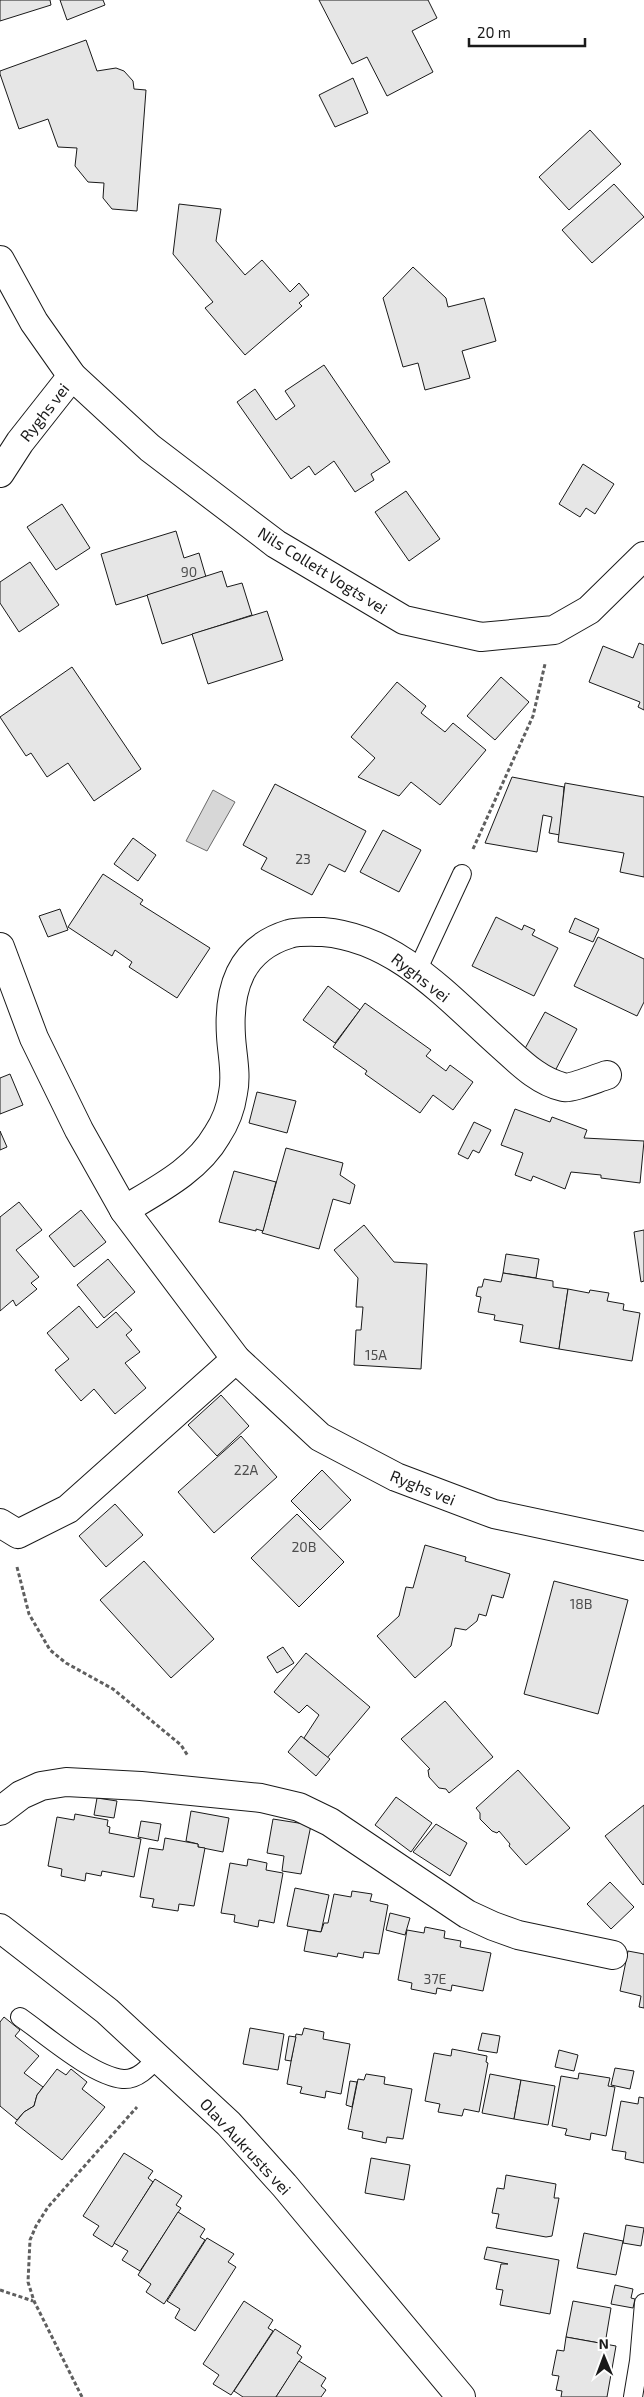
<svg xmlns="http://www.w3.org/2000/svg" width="644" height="2397" viewBox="0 0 644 2397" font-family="'Exo 2',sans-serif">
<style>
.water{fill:#d7d7d7;stroke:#6a6a6a}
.building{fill:#e6e6e6;stroke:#1a1a1a}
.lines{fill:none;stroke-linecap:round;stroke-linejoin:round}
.lane-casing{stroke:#1a1a1a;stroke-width:20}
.street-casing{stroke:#1a1a1a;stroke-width:30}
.path{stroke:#5f5f5f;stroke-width:3;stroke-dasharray:4 2.5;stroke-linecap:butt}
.lane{stroke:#fff;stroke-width:18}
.street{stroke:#fff;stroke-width:28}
.labels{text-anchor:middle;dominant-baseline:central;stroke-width:4;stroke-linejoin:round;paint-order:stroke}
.number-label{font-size:14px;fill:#4d4d4d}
.street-label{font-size:16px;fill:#1a1a1a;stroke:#fff}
</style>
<rect width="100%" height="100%" fill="#fff"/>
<!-- water -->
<path class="water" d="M213,790L235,802L207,851L186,841Z"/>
<!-- building -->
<g class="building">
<path d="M0,0H50L51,5L0,21Z"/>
<path d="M60,0H103L105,5L67,20Z"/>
<path d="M319,0H428L437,18L412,31L433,72L387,96L367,57L352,64Z"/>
<path d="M86,40L97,71L116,68L124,71L133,81L134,89L146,90L137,211L112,209L103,198L104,183L88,182L75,166L77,148L58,147L48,119L19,129L0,74V71Z"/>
<path d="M353,78L368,113L335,127L319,95Z"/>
<path d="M590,130L621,164L569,210L539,177Z"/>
<path d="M614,184L644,217L592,263L562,230Z"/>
<path d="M179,204L221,209L216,241L245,275L262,260L290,292L299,283L309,295L299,303L302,306L245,355L205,308L213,302L173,254Z"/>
<path d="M413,267L446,298L448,307L484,298L496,341L462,351L470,378L425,390L418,363L403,367L383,298Z"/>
<path d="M324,365L390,462L371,474L374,480L355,492L334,461L315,475L309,466L291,479L237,402L255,389L276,420L295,406L285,391Z"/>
<path d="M583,464L614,484L595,514L586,508L580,517L559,504Z"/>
<path d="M406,491L440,539L409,561L375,512Z"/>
<path d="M62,504L90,548L56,570L27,527Z"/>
<path d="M176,531L184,558L199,553L206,577L116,605L101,554Z"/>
<path d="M30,562L59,605L19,632L0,603V582Z"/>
<path d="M222,571L227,587L242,583L252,615L162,644L147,595Z"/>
<path d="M267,611L283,660L208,684L192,634Z"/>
<path d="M639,643L644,645V710L638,707L640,702L589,682L603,646L633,658Z"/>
<path d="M72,667L141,769L94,801L68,763L47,777L31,753L26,756L0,717Z"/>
<path d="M501,677L529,702L495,740L467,716Z"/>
<path d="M397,682L426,706L421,713L445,732L453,723L486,750L440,805L411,782L399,796L358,777L375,758L351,737Z"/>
<path d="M512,777L564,787L560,835L549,833L552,817L543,815L537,852L485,843Z"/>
<path d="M565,783L644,797V877L620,872L624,853L558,842Z"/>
<path d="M275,784L366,831L345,872L329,864L312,895L261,869L267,858L243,845Z"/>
<path d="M383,830L421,850L399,892L360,872Z"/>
<path d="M133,838L156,855L138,881L114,864Z"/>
<path d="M103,874L143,900L140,904L210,948L177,998L129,967L132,962L115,950L112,956L68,927Z"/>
<path d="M60,909L68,930L48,937L39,916Z"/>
<path d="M496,917L522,930L524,925L535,930L532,935L558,948L534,996L472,966Z"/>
<path d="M575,918L599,929L593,942L569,932Z"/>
<path d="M598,937L644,959V1002L637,1016L574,986Z"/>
<path d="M328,986L360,1010L335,1043L303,1020Z"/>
<path d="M365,1003L431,1050L426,1056L446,1071L450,1065L473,1082L453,1110L433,1095L420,1113L365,1074L367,1071L333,1047Z"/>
<path d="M545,1012L577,1029L555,1071L522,1054Z"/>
<path d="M10,1074L23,1105L0,1114V1078Z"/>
<path d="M257,1092L296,1101L287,1133L249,1123Z"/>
<path d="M515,1109L550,1122L552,1117L587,1130L584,1138L644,1141L640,1183L601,1178V1175L571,1172L565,1189L533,1176L531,1181L515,1175L523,1153L501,1145Z"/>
<path d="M474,1122L491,1130L479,1153L473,1150L468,1159L458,1154Z"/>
<path d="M0,1131L7,1147L0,1150Z"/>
<path d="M286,1148L343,1163L340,1175L355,1185L350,1204L333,1199L319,1249L262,1233Z"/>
<path d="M234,1171L276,1182L263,1231L256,1229V1231L219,1222Z"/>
<path d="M19,1202L42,1230L16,1250L39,1277L31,1283L37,1289L16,1306L13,1300L0,1311V1217Z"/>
<path d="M81,1210L106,1242L74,1267L49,1236Z"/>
<path d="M364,1225L394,1262L427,1264L421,1369L354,1365L356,1330H361L363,1307H356L358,1278L334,1250Z"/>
<path d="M644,1230V1281L641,1282L634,1232Z"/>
<path d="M506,1254L539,1259L536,1278L503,1273Z"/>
<path d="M108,1259L135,1292L104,1318L77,1285Z"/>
<path d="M503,1273L553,1281V1287L568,1289L559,1349L520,1342L523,1325L494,1320L495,1315L478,1312L481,1297L476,1296L478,1287H482L484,1279L501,1282Z"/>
<path d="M568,1289L589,1293L590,1290L609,1293L607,1301L624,1304L623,1310L640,1313L632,1361L559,1349Z"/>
<path d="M79,1306L97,1328L116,1312L132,1330L126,1335L140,1352L125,1363L146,1388L115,1414L94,1389L81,1401L55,1370L69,1359L47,1333Z"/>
<path d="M221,1395L249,1426L217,1456L188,1425Z"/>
<path d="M241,1436L277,1477L214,1533L178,1492Z"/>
<path d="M322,1470L351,1500L320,1530L291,1501Z"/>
<path d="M115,1504L143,1535L106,1567L79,1536Z"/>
<path d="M297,1514L344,1562L299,1607L251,1558Z"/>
<path d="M425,1545L466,1557L465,1561L510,1574L503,1598L492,1595L486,1616L479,1614L477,1621L466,1630L455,1628L451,1646L415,1678L377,1636L399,1616L406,1587L413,1588Z"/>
<path d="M144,1561L214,1639L171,1678L100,1600Z"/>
<path d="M554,1581L628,1600L598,1714L524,1694Z"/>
<path d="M283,1647L294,1663L277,1673L267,1657Z"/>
<path d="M306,1653L370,1707L327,1758L304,1738L319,1715L307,1705L299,1713L274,1692Z"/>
<path d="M445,1701L493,1757L449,1793L446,1789L439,1788L429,1777L428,1770L430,1769L401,1739Z"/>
<path d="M301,1736L330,1759L316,1776L288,1752Z"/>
<path d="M518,1770L570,1828L526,1865L509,1846L510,1844L499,1831L497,1833L492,1831L480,1819V1813L476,1808Z"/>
<path d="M396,1797L432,1823L411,1852L375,1825Z"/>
<path d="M97,1798L117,1801L114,1818L94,1815Z"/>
<path d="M644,1805V1884L643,1885L605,1836Z"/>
<path d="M191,1811L229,1818L223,1852L198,1847V1844L186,1841Z"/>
<path d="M75,1814L108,1820L107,1826L110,1827L109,1833L141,1839L134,1877L102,1871L101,1876L86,1873L85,1881L61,1876L62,1869L48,1866L57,1817L74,1820Z"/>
<path d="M273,1819L311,1825L301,1874L282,1871L284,1856L267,1853Z"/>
<path d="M141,1821L161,1824L158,1841L138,1837Z"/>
<path d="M436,1824L467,1843L450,1876L413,1852Z"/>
<path d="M165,1838L198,1844V1847L205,1848L194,1906L179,1904L178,1911L152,1907L154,1899L140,1897L149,1848L163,1850Z"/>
<path d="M248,1859L267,1863L266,1870L283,1873L274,1923L259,1920L258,1927L234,1922L235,1915L221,1913L230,1863L247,1866Z"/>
<path d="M610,1882L634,1907L611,1929L587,1904Z"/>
<path d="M295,1888L329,1895L321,1932L287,1926Z"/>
<path d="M352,1891L372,1894L370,1901L388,1905L379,1954L364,1952L363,1958L338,1953L337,1957L304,1951L308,1930L321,1932L324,1923H328L334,1894L351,1897Z"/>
<path d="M390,1913L410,1918L405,1935L386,1930Z"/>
<path d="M425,1927L445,1931L444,1938L461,1941L460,1947L491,1953L483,1991L452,1985L451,1991L437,1988L436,1994L411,1989L412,1983L398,1980L407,1930L424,1933Z"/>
<path d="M628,1951L644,1954V2008L639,2007L641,1996L620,1991Z"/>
<path d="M4,2017L20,2030L15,2036L39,2056L24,2073L43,2087L37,2095L34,2106L24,2112L17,2120L0,2106V2022Z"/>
<path d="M250,2028L284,2034L278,2070L243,2064Z"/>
<path d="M304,2028L324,2032L323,2039L350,2044L341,2094L326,2091L325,2098L300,2093L302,2087L287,2084L296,2034L302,2035Z"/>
<path d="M482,2033L500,2036L497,2053L478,2050Z"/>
<path d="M289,2036L296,2037L291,2061L285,2060Z"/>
<path d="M452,2049L487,2056L486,2062L488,2063L479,2112L464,2109L462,2116L438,2112L440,2104L425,2101L434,2053L451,2056Z"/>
<path d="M559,2050L578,2055L574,2071L555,2067Z"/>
<path d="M615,2068L634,2071L630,2089L611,2085Z"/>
<path d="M57,2069L66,2075L71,2069L87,2082L82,2089L105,2107L62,2160L15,2123L24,2112L34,2106L37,2095Z"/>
<path d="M579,2073L610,2078L608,2086L615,2087L606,2136L591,2133L590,2140L565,2135L567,2129L552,2126L561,2076L578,2079Z"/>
<path d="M366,2074L385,2077L384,2084L412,2089L403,2139L387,2137L386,2143L362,2138L363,2132L348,2129L358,2079L364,2080Z"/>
<path d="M490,2074L521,2080L514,2119L482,2113Z"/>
<path d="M521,2080L555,2086L548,2125L514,2119Z"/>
<path d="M350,2081L357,2082L352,2107L346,2105Z"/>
<path d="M639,2097L644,2098V2163L625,2159L626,2152L612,2150L621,2101L638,2104Z"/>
<path d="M124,2153L153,2171L148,2178L153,2182L112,2247L93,2235L99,2226L83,2216Z"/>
<path d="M371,2158L410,2165L404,2200L365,2193Z"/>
<path d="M506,2175L556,2184L554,2198H559L552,2236L546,2237L496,2228L499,2214L492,2213L497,2188L504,2189Z"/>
<path d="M155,2179L182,2196L176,2205L181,2208L140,2271L122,2260L128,2251L114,2243Z"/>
<path d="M178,2212L205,2229L200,2237L205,2240L164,2304L146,2292L151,2284L138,2275Z"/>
<path d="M626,2225L644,2228L641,2246L623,2243Z"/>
<path d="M584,2233L623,2241L616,2275L577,2268Z"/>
<path d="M207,2238L234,2254L228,2262L236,2267L195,2331L175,2318L180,2309L167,2301Z"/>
<path d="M487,2247L559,2260L550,2314L500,2305L503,2290L496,2289L501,2264H508L484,2259Z"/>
<path d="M615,2285L633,2289L631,2298L635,2299L633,2308L611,2304Z"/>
<path d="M244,2301L273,2320L268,2328L273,2331L231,2395L213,2384L219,2375L203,2364Z"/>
<path d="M573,2301L611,2308L605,2344L566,2337Z"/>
<path d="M275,2329L301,2346L297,2353L302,2357L276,2397H243L234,2391Z"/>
<path d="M566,2337L616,2346L607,2397H561L562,2391L556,2390L559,2376L552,2375L557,2350L564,2351Z"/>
<path d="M299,2361L326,2378L321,2386L326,2390L321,2397H276Z"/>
</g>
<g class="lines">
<!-- lane casing -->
<g class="lane-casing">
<g id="lane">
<path d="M417,971L462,874"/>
<path d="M20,2017C46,2035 92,2076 123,2079C138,2080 149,2067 158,2057"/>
<path d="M633,2397L639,2361L644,2303"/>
</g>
</g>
<!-- street casing -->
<g class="street-casing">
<g id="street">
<path d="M0,260L34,322L72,376L150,448L276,544L404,620L481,637L554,630L589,610L644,556"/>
<path d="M0,473L20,442L72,376"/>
<path d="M0,947L34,1038L79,1130L124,1210L236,1359L320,1437L396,1477L494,1514L644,1546"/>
<path d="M124,1210C157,1190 197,1170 217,1135C225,1123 231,1107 233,1093C237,1074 232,1055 231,1036C228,989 240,949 289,934C298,931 313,932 323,932C397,938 448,998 501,1045C520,1062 538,1081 563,1087C571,1089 597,1078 607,1075"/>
<path d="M0,1523L18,1534L68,1509L236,1359"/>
<path d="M0,1811L21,1795L41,1786L66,1782L141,1786L261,1798L299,1807L330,1822L467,1914L493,1926L518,1935L613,1955"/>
<path d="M0,1928L107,2011L229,2124L284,2185L461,2397"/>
</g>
</g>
<!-- path -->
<g class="path">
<path d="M473,849L533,716L545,664"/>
<path d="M17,1567L29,1614L50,1650L66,1663L113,1689L181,1745L188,1756"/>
<path d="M0,2290L33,2301"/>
<path d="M82,2397L34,2301L28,2282L30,2240L36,2226L48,2207L137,2107"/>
</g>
<!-- lane -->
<use href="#lane" class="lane"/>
<!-- street -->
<use href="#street" class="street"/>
</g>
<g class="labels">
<!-- number labels -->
<g class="number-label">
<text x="189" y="571">90</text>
<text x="303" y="858">23</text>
<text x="376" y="1354">15A</text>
<text x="246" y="1469">22A</text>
<text x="304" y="1546">20B</text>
<text x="581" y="1603">18B</text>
<text x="435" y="1978">37E</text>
</g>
<!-- street labels -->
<g class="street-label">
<text transform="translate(44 412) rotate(-52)">Ryghs vei</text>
<text transform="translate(323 570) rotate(32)">Nils Collett Vogts vei</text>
<text transform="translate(421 977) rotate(38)">Ryghs vei</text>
<text transform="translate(423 1487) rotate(22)">Ryghs vei</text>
<text transform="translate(246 2146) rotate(47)">Olav Aukrusts vei</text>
</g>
</g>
<!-- north arrow -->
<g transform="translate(604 2357) rotate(359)" stroke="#ffffff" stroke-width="4" paint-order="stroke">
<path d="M0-4L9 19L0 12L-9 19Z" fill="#1a1a1a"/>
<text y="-8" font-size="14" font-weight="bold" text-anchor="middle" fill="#1a1a1a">N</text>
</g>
<!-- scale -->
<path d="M469 38v8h116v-8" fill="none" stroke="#1a1a1a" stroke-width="2.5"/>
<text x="477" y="38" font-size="15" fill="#1a1a1a" stroke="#ffffff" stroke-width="4" paint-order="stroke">20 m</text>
</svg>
